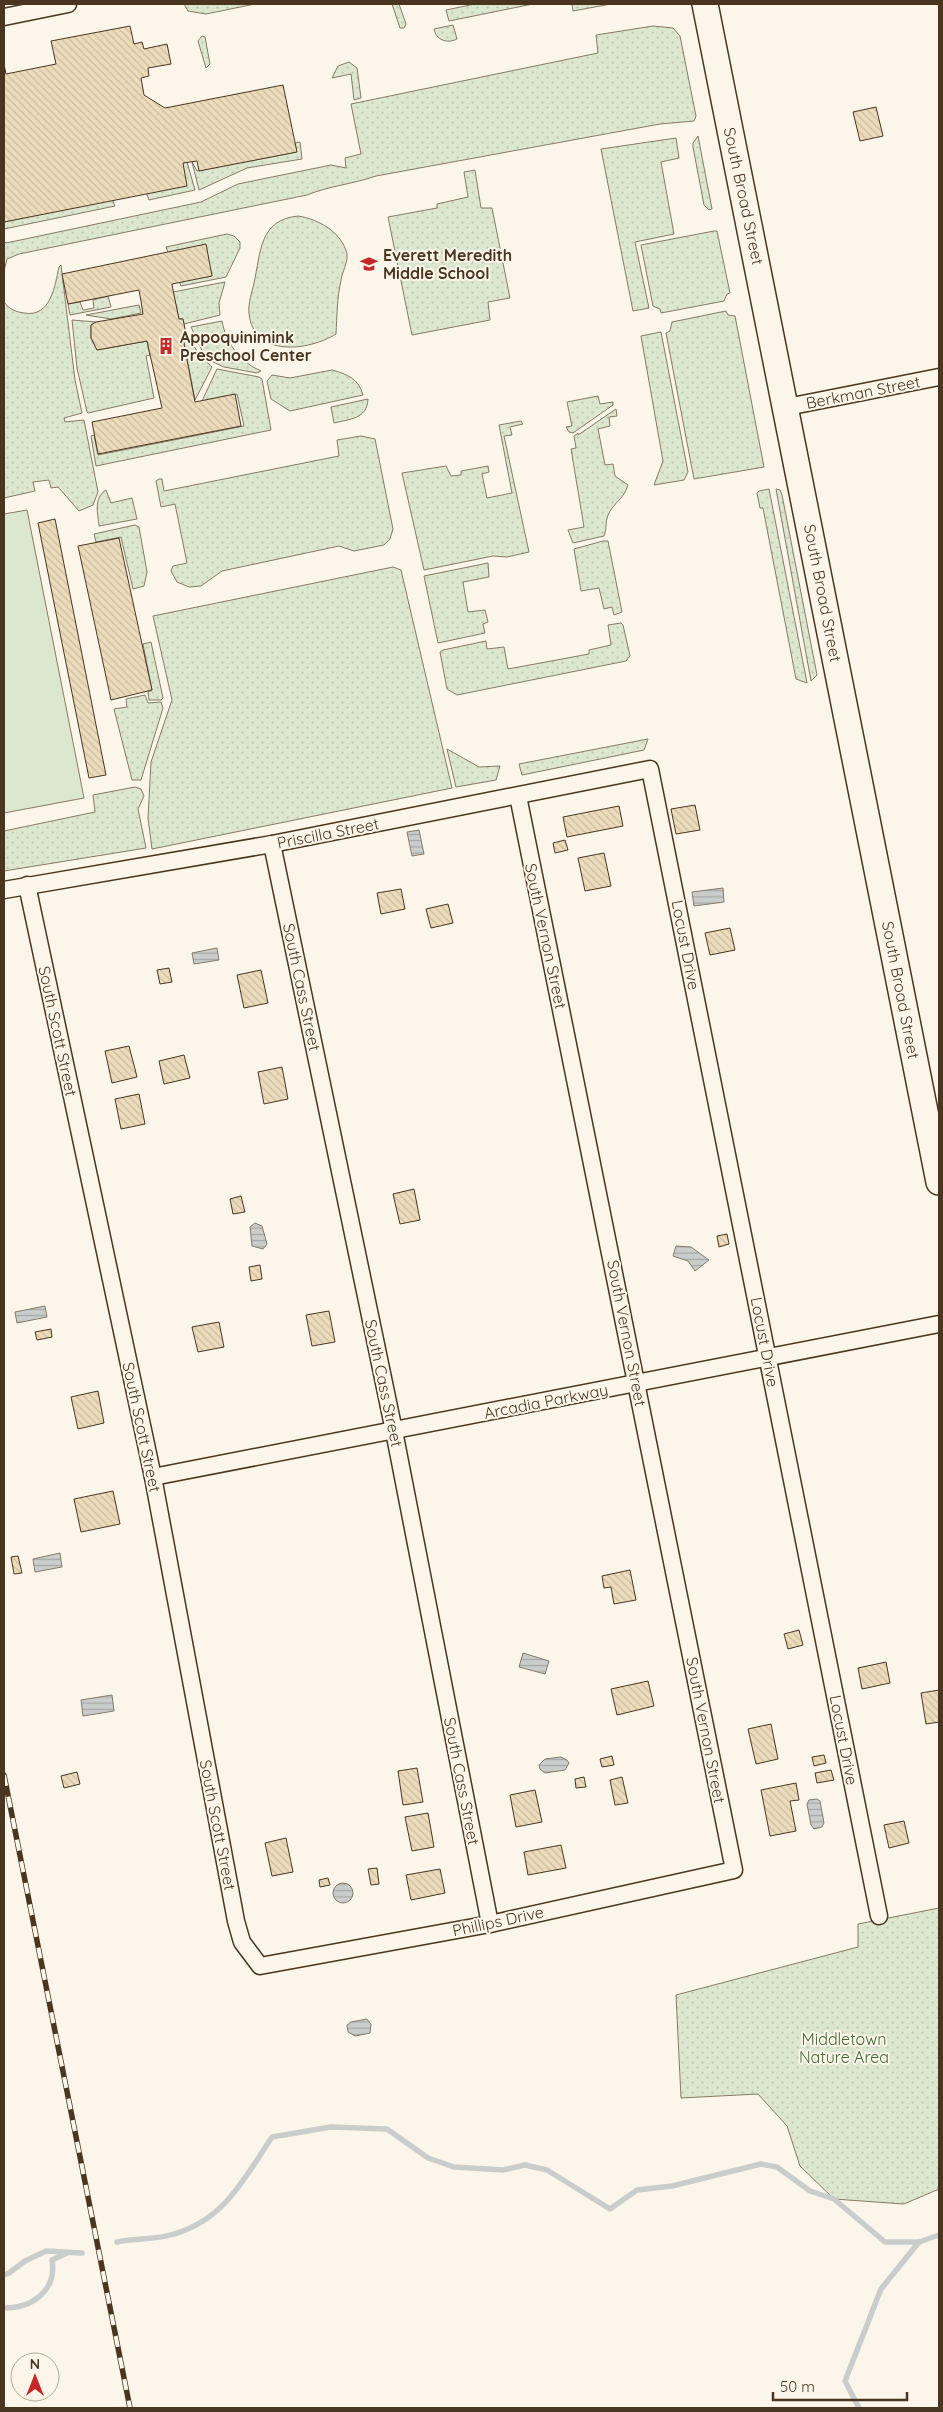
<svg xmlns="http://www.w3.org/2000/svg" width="943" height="2412" viewBox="0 0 943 2412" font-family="Quicksand,sans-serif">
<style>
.grass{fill:url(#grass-dots);stroke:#887966}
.garden{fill:#dce7d0;stroke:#887966}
.water{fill:url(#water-rules);stroke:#887966}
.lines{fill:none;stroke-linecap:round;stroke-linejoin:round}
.stream{stroke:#c9cecd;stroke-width:5.5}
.building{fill:url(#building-back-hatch);stroke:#4a3520}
.street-casing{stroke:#4a3520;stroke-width:19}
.primary-casing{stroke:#4a3520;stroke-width:28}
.street{stroke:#fbf6e9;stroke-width:16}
.primary{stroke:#fbf6e9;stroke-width:25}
.rail-casing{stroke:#4a3520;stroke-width:5.5}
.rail{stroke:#fbf6e9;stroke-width:4;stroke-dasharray:11;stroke-linecap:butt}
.labels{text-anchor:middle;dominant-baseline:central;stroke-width:4;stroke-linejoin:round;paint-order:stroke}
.street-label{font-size:16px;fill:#4a3520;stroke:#fbf6e9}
.poi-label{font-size:16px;font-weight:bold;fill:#4a3520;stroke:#fbf6e9;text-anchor:start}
.park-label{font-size:16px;fill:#436837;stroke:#fbf6e9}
</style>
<defs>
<pattern id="grass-dots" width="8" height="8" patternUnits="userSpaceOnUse" patternTransform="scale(1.25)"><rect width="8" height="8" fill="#dce7d0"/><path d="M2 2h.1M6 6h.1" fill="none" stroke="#bec7b2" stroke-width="1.8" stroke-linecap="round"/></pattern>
<pattern id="water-rules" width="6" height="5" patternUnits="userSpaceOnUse" patternTransform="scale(1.25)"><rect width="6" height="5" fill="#c9cecd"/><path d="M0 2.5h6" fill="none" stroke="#a5a8a6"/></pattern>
<pattern id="building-back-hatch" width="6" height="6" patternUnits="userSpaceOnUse" patternTransform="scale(1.25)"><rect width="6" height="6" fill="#ecdcbc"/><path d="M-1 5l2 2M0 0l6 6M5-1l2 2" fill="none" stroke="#ccbda1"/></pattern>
</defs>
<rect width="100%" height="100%" fill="#fbf6e9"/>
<!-- grass -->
<g class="grass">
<path d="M184,4H183H255L206,14L188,11Z"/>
<path d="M392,4H399L406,24L404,28H400Z"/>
<path d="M475,4H533L449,21L446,10Z"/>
<path d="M572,4H611L573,11Z"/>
<path d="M453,25L457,39C447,44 436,40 434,29Z"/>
<path d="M653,26L673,28L680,36L696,116L694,121L660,124L376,176C353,184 329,186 307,195L19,254L7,259L4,271V241L6,243L201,202L238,184L331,165L346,168L345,158L361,154L351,104L598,53L596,35Z"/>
<path d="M202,36L205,37L210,64L206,68L198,41Z"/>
<path d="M349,62L357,68L361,98L354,100L351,74L332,78L338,66Z"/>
<path d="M698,136L712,209L709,210L704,205L693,147V143Z"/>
<path d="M676,138L679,158L661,162L674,234L635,242L649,308L633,311L601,149Z"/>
<path d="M300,142L302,159L247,168L199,190L192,162L197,171L296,152L295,143Z"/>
<path d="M187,162L195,190L149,200L146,192L183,163Z"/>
<path d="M475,170L481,208H492L510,298L488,302L490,320L412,335L388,217L437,208V204L468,197L464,172Z"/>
<path d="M112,199L115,206L4,229V222Z"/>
<path d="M298,216C318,219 342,232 347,254C348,263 342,272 341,280C337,298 337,316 336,334C309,351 253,358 249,313C248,303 252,292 254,283C261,252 259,220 298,216Z"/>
<path d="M714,231H717L730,293L727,294L724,301L661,313L660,309L653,306L641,245Z"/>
<path d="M227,234L234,236L240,242V248L226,277L181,286L166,247Z"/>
<path d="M61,265L75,380L82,413L64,418L65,422L84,420L98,492L93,505L79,511L58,487L51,488L49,480L33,482L35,491L4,498V302C9,309 16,312 24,313C51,318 55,285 59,267Z"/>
<path d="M225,282L219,303L220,315L184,324L183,319H179L173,292Z"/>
<path d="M108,296L111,307L70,315L68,304L80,302L83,310L94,308L93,300Z"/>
<path d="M139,305L141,313L111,319L86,315Z"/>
<path d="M726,311L728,315L735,316L764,467L694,479L666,333L670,331L672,322Z"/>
<path d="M72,320L96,322L91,325V338L97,350L147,341L150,355L146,356L154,398L88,413L87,412L77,368Z"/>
<path d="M222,321C226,343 240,362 261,371L257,373L224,367L211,361L204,355L191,327Z"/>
<path d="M185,329L199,355L212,367L195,400L182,333L185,332Z"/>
<path d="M661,332L688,472L684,480L654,485L663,461L641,336Z"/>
<path d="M217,369L259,377L262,379L271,430L96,466L91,436L94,435L98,455L244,426L237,394L202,401Z"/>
<path d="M332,370C347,374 359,379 363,395L290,411L271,399L267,381L272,375L290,378Z"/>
<path d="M598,396L600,404L613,402V405L573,433L569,432L566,427L572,426L567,402Z"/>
<path d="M368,399C367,419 350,419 334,423L331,407Z"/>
<path d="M616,409L617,416L609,417L610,426L598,429L605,465L613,464L615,476L628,485C624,499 614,502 608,515C605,522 607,529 604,536L573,543L568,530L584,527L571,449L576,448L574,436L578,433V435Z"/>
<path d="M521,421L523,424L510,427L512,435L504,436L529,552L507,557L493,556L424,570L402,473L446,466L451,476L461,475V471L488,466L489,472L482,474L487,498L512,493L499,425Z"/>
<path d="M361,436L375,439L393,529L390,539L384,545L354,551L339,546L222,571L201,586L189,587L177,582L171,571L173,566L187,563L175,504L161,507L156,481L159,479H162L164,491L339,456L337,440Z"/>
<path d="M769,489L807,683L796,679L763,508H760L757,493L759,491Z"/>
<path d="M776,489L780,490L782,495L817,675L811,681Z"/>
<path d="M106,490L111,503L132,498L137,519L99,526C98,514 93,498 106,490Z"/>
<path d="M135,525L139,527L147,572L144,586L133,589L121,537L96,542L94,534Z"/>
<path d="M603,541H608L622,612L614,615L612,607L604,609L599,588L581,591L574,549Z"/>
<path d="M488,563L489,577L463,582L468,612L485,610L488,622L483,624L485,633L438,643L424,576Z"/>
<path d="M393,567L401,570L452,788L152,849L148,818L151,762L172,700L153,616Z"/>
<path d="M621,623L623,625L630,656L626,661L457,695L447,689L440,652L443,650L486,641L487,649L504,647L508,669L589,654V650L611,645L608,625Z"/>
<path d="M151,642L163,698L161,700H149L148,692L152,690L143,644Z"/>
<path d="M145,695L148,703L161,702L163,708L141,780H132L114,709L127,707L126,699Z"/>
<path d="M648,739L644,750L522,775L519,764Z"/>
<path d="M447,749L479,767L500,766L496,780L456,787Z"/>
<path d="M135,787L141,789L144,796L138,809L146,848L4,871V831L95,812L93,795Z"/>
<path d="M939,1908V2189L904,2204L834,2199L800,2166L787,2126L758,2094L681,2098L676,1995L858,1947V1924Z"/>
</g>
<!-- garden -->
<path class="garden" d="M27,510L84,798L4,813V514Z"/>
<!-- water -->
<g class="water">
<path d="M419,830L424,854L412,856L407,832Z"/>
<path d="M723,888L724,902L694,906L692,892Z"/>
<path d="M217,948L219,960L194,964L192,953Z"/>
<path d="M255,1223L262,1226L267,1244L263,1249L252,1246L250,1227Z"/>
<path d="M676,1246L691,1247L709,1260L695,1271L688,1261L673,1256Z"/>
<path d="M45,1306L47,1317L17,1323L15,1312Z"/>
<path d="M60,1553L62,1567L35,1572L33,1559Z"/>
<path d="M523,1653L549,1661L545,1674L519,1667Z"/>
<path d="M112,1695L114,1711L83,1716L81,1700Z"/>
<path d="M561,1757L567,1760L569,1763L565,1770L545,1773L540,1769L539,1765L545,1759Z"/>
<path d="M817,1799L820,1801L824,1823L822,1827L814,1829L811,1825L807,1804L809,1800Z"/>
<circle cx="343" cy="1893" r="10"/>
<path d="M367,2019L371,2024L370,2033L355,2036L348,2032L347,2025L351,2022Z"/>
</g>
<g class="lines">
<!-- stream -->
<g class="stream">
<path d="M117,2242C135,2238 156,2240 174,2234C225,2219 244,2179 272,2137L331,2127L387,2129L428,2158L454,2167L503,2170L525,2165L547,2170L610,2209L637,2190L672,2186L761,2164L777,2167L810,2191L834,2199L885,2242H919L939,2235"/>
<path d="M4,2275L9,2273L25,2261L46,2251L82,2253"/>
<path d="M4,2308C32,2308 57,2291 52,2260L67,2253"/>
<path d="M859,2408L845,2381L881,2289L919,2242"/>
</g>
</g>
<!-- building -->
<g class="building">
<path d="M130,26L134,44L142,42L144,49L167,44L171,64L148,68L149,76L141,78L144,95L165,108L283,85L297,152L199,171L197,161L183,163L187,186L4,222V64L6,74L56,64L51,41Z"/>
<path d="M876,107L883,136L860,141L853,112Z"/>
<path d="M206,244L212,276L172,284L173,290L179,319H183L185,329L186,332L182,333L195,402L235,394L241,426L98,454L92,422L162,408L147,341L97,350L91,338V325L96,322L143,314L141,301L139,290L68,304L62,274Z"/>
<path d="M55,519L106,775L89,778L38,523Z"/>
<path d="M119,538L152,690L111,700L78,546Z"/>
<path d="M695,805L700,830L676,834L671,809Z"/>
<path d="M619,806L623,826L567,837L563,817Z"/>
<path d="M565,840L568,850L555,853L553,843Z"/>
<path d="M604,853L611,886L585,891L578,858Z"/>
<path d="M401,889L405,909L381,914L377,893Z"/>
<path d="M448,904L453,923L431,928L426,909Z"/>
<path d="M730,928L735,950L710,955L705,933Z"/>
<path d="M169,968L172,982L160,984L157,970Z"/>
<path d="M261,970L268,1003L244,1008L237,975Z"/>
<path d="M129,1046L137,1077L112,1083L105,1051Z"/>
<path d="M184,1055L190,1078L164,1084L159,1061Z"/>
<path d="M282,1067L288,1099L264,1104L258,1072Z"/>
<path d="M139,1094L145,1124L121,1129L115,1099Z"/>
<path d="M414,1189L420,1220L400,1224L393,1194Z"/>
<path d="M241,1196L245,1212L233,1214L230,1199Z"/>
<path d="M727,1234L729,1244L719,1247L717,1236Z"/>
<path d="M260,1265L262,1279L251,1281L249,1267Z"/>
<path d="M329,1311L335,1342L312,1346L306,1315Z"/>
<path d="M219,1322L224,1347L198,1352L192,1327Z"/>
<path d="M51,1329L52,1337L37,1340L35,1332Z"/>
<path d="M98,1391L104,1423L78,1429L71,1397Z"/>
<path d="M113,1491L120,1524L81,1532L74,1499Z"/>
<path d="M18,1556L22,1573L14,1574L11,1557Z"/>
<path d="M630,1570L636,1600L614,1604L611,1587L604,1588L602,1576Z"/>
<path d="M799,1630L803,1645L788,1649L784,1634Z"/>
<path d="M886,1662L890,1683L862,1689L858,1668Z"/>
<path d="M648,1681L654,1706L617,1715L611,1689Z"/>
<path d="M939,1690V1722L926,1724L921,1693Z"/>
<path d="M771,1724L778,1759L756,1764L748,1729Z"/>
<path d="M824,1755L826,1763L814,1766L812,1757Z"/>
<path d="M612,1756L614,1765L602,1767L600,1759Z"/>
<path d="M417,1768L423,1802L403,1805L398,1771Z"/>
<path d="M831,1770L834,1780L817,1783L815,1773Z"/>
<path d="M77,1772L80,1784L64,1788L61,1776Z"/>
<path d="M584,1777L586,1787L576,1788L575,1779Z"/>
<path d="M622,1777L628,1803L615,1805L610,1780Z"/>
<path d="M796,1783L799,1800L790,1801L796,1831L770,1836L761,1790Z"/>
<path d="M535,1790L542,1822L516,1827L510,1795Z"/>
<path d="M428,1813L434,1847L412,1851L405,1817Z"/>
<path d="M904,1821L909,1843L889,1848L884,1825Z"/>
<path d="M286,1838L293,1872L272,1876L265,1843Z"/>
<path d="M561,1845L566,1868L528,1875L524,1852Z"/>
<path d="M377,1868L379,1884L371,1885L368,1869Z"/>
<path d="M440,1869L445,1893L411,1900L406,1875Z"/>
<path d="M328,1878L330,1885L320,1887L319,1880Z"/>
</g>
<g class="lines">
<!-- street casing -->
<g class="street-casing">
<g id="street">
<path d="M4,17L68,4"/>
<path d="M787,407L939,377"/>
<path d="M272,844L394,1431L490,1924"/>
<path d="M27,885L153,1477L236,1921L242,1942L260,1966L490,1924L734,1870L518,796"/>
<path d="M4,890L272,844L650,769L879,1916"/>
<path d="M153,1477L939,1324"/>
</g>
</g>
<!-- primary casing -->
<g class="primary-casing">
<path id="primary" d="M705,4L939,1182"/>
</g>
<!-- street -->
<use href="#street" class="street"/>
<!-- primary -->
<use href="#primary" class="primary"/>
<!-- rail casing -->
<g class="rail-casing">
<path id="rail" d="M4,1775L130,2408"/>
</g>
<!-- rail -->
<use href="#rail" class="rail"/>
</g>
<!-- icons -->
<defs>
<g id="school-bare" transform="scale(1.35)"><path d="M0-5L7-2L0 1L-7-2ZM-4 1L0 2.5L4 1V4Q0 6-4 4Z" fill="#c62828" stroke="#fbf6e9" stroke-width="2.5" paint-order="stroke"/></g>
<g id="building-bare" transform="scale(1.35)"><path d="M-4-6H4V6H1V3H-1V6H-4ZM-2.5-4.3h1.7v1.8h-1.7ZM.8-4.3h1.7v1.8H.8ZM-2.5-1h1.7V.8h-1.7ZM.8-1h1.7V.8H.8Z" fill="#c62828" stroke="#fbf6e9" stroke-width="2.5" paint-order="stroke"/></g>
</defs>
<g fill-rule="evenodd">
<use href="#school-bare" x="369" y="264"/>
<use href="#building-bare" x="166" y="346"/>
</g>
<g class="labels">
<!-- street labels -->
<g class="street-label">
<text transform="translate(744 196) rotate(78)">South Broad Street</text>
<text transform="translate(863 392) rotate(-11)">Berkman Street</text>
<text transform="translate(823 593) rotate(79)">South Broad Street</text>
<text transform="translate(328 833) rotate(-11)">Priscilla Street</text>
<text transform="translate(546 936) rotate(78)">South Vernon Street</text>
<text transform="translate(686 945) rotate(79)">Locust Drive</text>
<text transform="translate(302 987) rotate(78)">South Cass Street</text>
<text transform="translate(901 990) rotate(79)">South Broad Street</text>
<text transform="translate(58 1031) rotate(78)">South Scott Street</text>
<text transform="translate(627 1333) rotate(79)">South Vernon Street</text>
<text transform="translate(765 1342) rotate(79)">Locust Drive</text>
<text transform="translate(384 1383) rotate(78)">South Cass Street</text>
<text transform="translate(546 1401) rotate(-11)">Arcadia Parkway</text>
<text transform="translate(142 1427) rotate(78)">South Scott Street</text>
<text transform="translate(706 1730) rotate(79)">South Vernon Street</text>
<text transform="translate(844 1740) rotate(79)">Locust Drive</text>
<text transform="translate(462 1781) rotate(79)">South Cass Street</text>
<text transform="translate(218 1825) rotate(79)">South Scott Street</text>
<text transform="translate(498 1921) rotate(-12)">Phillips Drive</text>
</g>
<!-- poi labels -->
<g class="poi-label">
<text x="383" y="255">Everett Meredith<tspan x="383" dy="18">Middle School</tspan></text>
<text x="180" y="337">Appoquinimink<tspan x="180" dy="18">Preschool Center</tspan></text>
</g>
<!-- park labels -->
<g class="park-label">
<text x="844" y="2039">Middletown<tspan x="844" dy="18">Nature Area</tspan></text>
</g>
</g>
<!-- border -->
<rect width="943" height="2412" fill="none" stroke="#4a3520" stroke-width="10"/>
<!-- north arrow -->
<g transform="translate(35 2377)"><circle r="24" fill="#fbf6e9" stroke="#b4a999"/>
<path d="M0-4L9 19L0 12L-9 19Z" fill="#c62828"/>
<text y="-8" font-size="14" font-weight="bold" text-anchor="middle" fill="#4a3520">N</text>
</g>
<!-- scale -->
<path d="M773 2392v8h134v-8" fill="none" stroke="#4a3520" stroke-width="2.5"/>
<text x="780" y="2392" font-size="15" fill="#4a3520" stroke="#fbf6e9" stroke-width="4" paint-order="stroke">50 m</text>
</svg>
